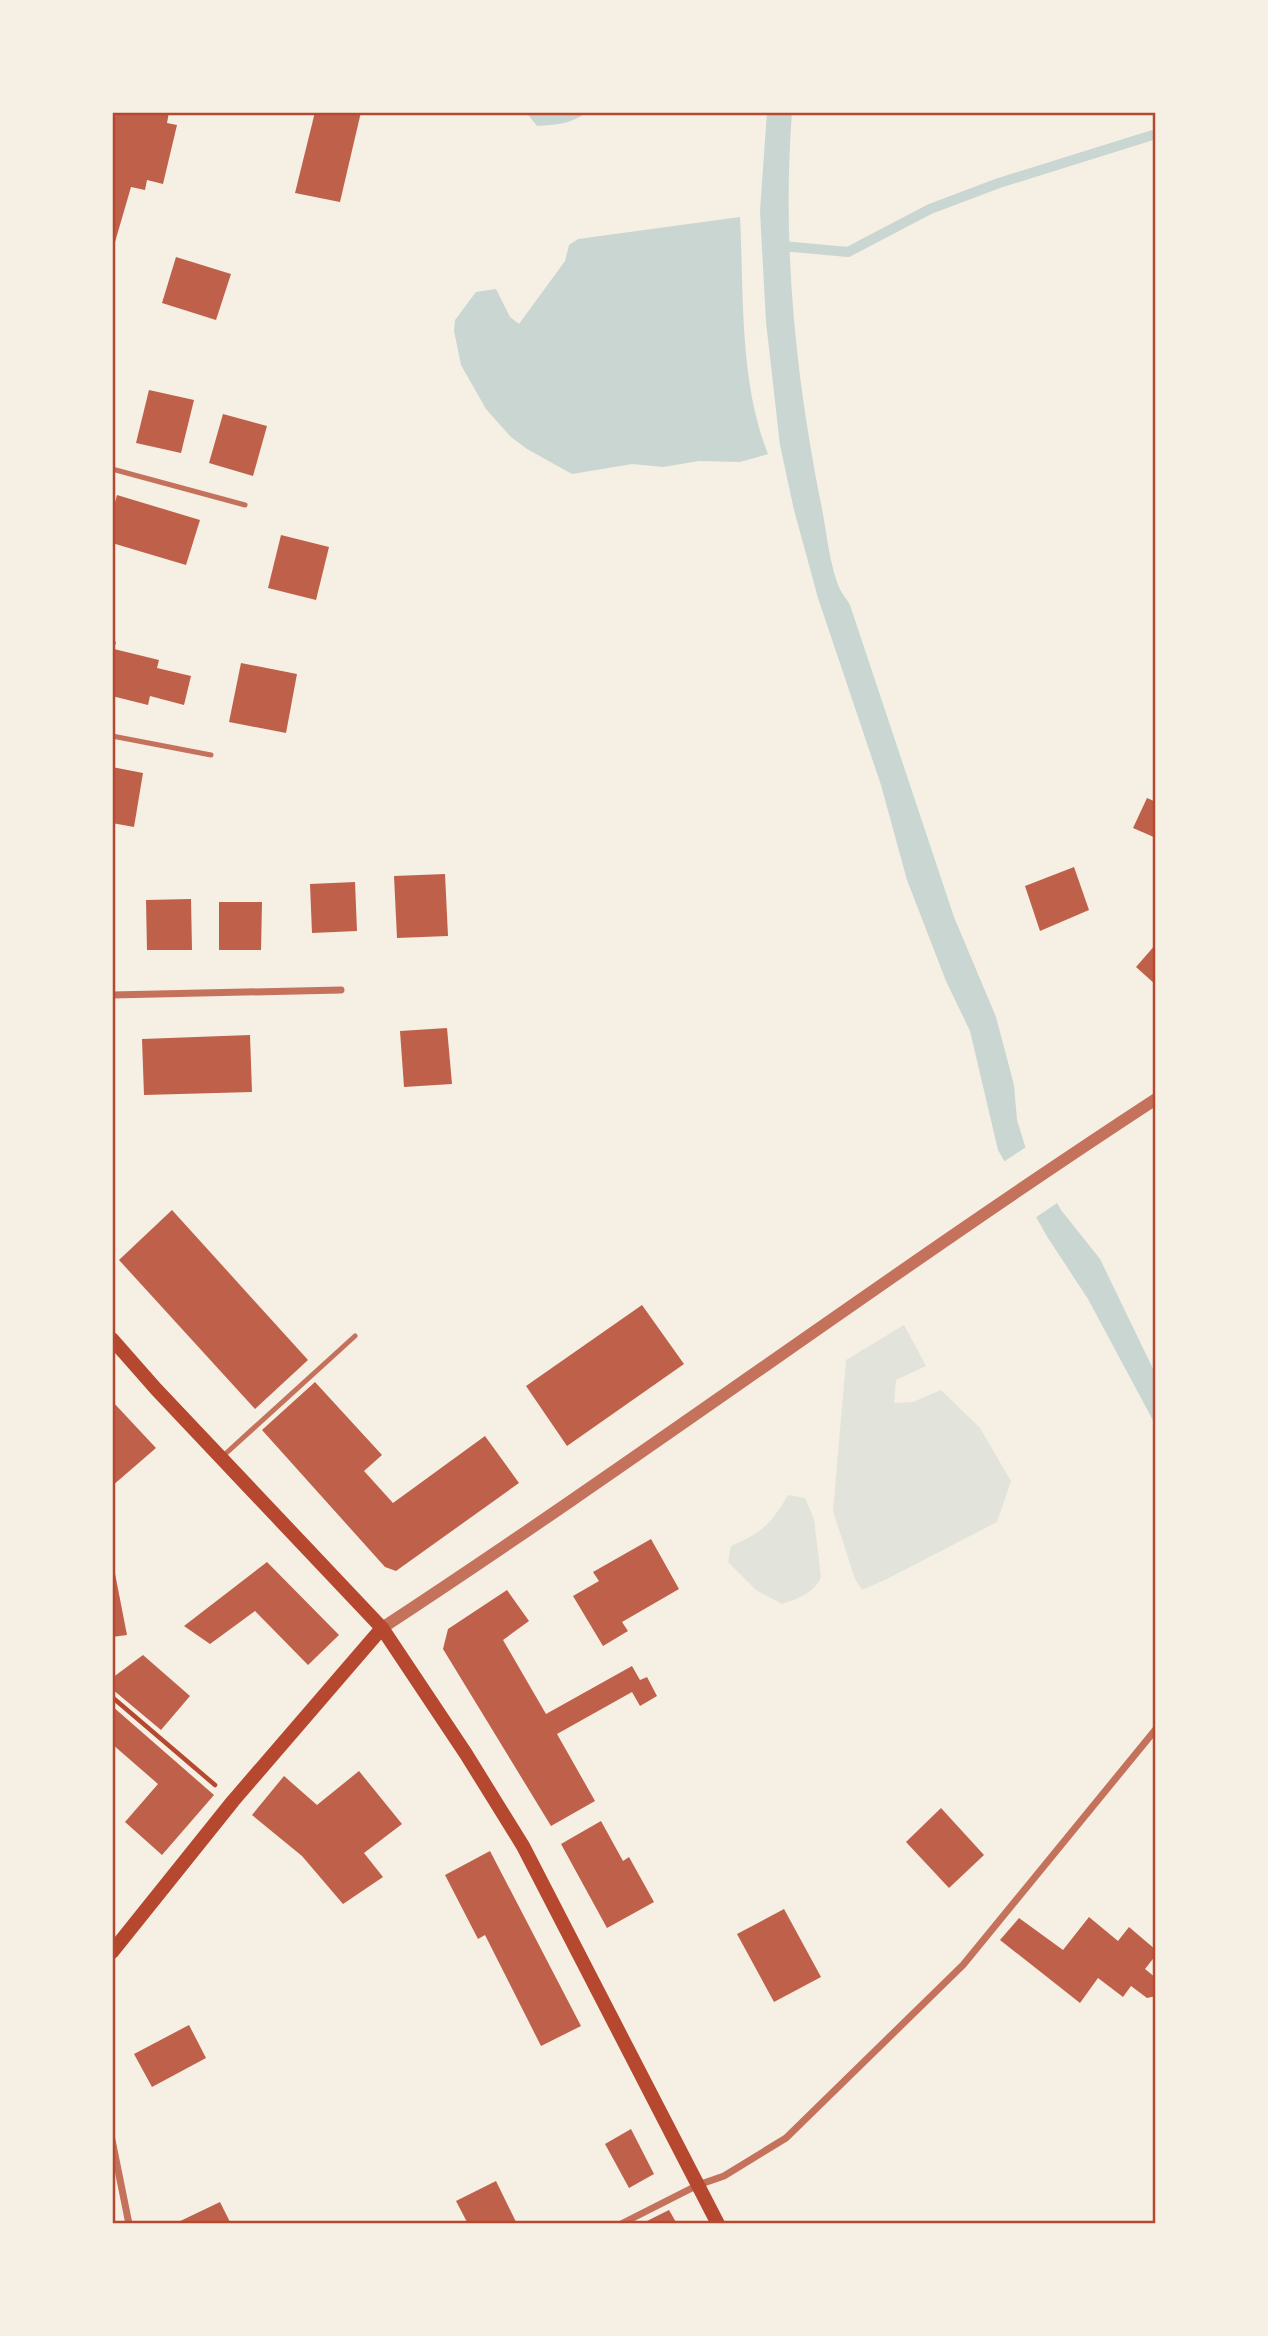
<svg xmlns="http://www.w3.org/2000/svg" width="1268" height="2336" viewBox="0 0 1268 2336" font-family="'Archivo Narrow',sans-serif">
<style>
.green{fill:#e2e4dc}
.water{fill:#c9d6d2}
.pier{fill:#f6efe4}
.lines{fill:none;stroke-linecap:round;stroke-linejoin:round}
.stream{stroke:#c9d6d2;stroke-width:10}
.building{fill:#bf614a}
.path{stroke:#b5482f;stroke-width:4.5}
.service{stroke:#c5725c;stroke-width:5}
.minor{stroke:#c5725c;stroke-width:7}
.tertiary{stroke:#c5725c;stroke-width:12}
.secondary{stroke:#b5482f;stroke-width:14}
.neatline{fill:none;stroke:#b5482f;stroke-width:2.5}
</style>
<rect width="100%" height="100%" fill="#f6efe4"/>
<!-- green -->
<g class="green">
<path d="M904,1325L926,1366L896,1380L894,1403L913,1402L941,1390L980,1428L1011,1481L997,1522L887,1579L862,1590L855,1579L833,1511L846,1360Z"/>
<path d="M788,1495L805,1498L814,1519L821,1577C815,1593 797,1599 782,1604L756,1590L728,1562L731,1546C763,1532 770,1525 788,1495Z"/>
</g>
<!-- water -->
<g class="water">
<path d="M526,112H587C572,124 555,125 537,126Z"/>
<path d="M767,112H792C782,241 795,372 820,499C826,526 828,556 837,582C839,590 846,598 850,605L954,917L996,1017L1014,1085L1017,1120L1025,1146L1061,1210L1100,1259L1156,1375V1426L1088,1299L1048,1238L998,1150L970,1031L946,981L907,880L881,785L818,598L794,510L780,445L766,322L760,211Z"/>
<path d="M740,217C744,295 739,381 768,454L740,462L699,461L663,467L632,464L572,474L527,449L511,437L486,409L461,365L454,331L455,320L476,292L496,289L510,317L519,324L565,261L569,245L578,239Z"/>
</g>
<!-- pier -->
<path class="pier" d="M1029,1145L1060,1201L1035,1218L1002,1163Z"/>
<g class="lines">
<!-- stream -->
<path class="stream" d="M782,246L848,252L930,209L999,183L1156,134"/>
</g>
<!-- building -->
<g class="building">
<path d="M116,112H169L167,123L177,125L163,184L147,180L145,190L131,187L113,249L112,130Z"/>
<path d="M315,112H361L340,202L295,193Z"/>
<path d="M176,257L231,274L216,320L162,303Z"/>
<path d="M149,390L194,400L181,453L136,443Z"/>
<path d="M223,414L267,426L253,476L209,463Z"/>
<path d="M117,495L200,520L186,565L112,543V513Z"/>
<path d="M281,535L329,547L316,600L268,588Z"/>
<path d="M112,640L116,642L114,649L159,660L157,668L191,676L184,705L150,696L148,705L112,696Z"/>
<path d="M241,663L297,674L286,733L229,722Z"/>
<path d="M112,767L143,773L134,827L112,823Z"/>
<path d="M1147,798L1156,802V838L1133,828Z"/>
<path d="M1074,867L1089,910L1040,931L1025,886Z"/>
<path d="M445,874L448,936L397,938L394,876Z"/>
<path d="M355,882L357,931L312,933L310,884Z"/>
<path d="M191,899L192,950H147L146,900Z"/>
<path d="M219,902H262L261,950H219Z"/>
<path d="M1156,944V985L1136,967Z"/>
<path d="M447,1028L452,1084L404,1087L400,1031Z"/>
<path d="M250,1035L252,1092L144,1095L142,1039Z"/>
<path d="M172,1210L308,1360L255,1409L119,1260Z"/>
<path d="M642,1305L684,1364L567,1446L526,1386Z"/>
<path d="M315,1382L382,1455L364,1471L393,1503L485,1436L519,1483L396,1571L385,1567L262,1430Z"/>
<path d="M112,1401L156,1448L112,1486Z"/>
<path d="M651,1539L679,1589L622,1622L628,1631L603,1646L573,1596L599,1581L593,1572Z"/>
<path d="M112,1558L127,1635L112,1637Z"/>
<path d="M267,1562L339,1635L308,1665L255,1611L210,1644L184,1626Z"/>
<path d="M507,1590L529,1621L503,1640L546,1714L632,1666L640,1680L647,1677L657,1696L640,1706L632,1692L557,1734L595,1801L551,1826L443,1649L448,1629Z"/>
<path d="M143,1655L190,1696L161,1730L112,1689V1678Z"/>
<path d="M112,1706L214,1795L162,1855L125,1822L158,1784L112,1744Z"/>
<path d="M359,1771L402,1824L364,1853L383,1877L343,1904L302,1856L252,1815L284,1776L317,1805Z"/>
<path d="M941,1808L984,1855L949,1888L906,1842Z"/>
<path d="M601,1821L623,1861L629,1857L654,1902L607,1928L561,1844Z"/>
<path d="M490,1851L581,2026L541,2046L485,1935L478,1939L445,1875Z"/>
<path d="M784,1909L821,1977L774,2002L737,1934Z"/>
<path d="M1089,1917L1118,1941L1129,1927L1156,1950V1955L1145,1969L1156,1978V1996L1147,1998L1131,1986L1123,1997L1098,1978L1080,2003L1000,1940L1019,1918L1063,1950Z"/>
<path d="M189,2025L206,2058L152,2087L134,2054Z"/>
<path d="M631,2129L654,2174L629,2188L605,2144Z"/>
<path d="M496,2181L517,2224H468L456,2201Z"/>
<path d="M220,2202L231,2224H174Z"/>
<path d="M669,2210L677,2224H641Z"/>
</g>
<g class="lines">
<!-- path -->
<path class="path" d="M112,1697L215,1785"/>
<!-- service -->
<g class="service">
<path d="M112,469L245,505"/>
<path d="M112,736L211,755"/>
<path d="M223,1456L355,1336"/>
</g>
<!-- minor -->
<g class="minor">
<path d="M112,995L341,990"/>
<path d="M112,2140L129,2224"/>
<path d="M621,2224L698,2185L724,2176L786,2138L963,1965L1156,1729"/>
</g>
<!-- tertiary -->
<path class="tertiary" d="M382,1628C643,1457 894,1270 1156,1099"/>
<!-- secondary -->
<g class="secondary">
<path d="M112,1339L156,1389L382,1628L466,1754L523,1846L718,2224"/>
<path d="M112,1952L233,1801L382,1628"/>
</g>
</g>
<!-- border -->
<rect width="1268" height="2336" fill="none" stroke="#f6efe4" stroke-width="228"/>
<rect x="114" y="114" width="1040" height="2108" class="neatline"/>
</svg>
